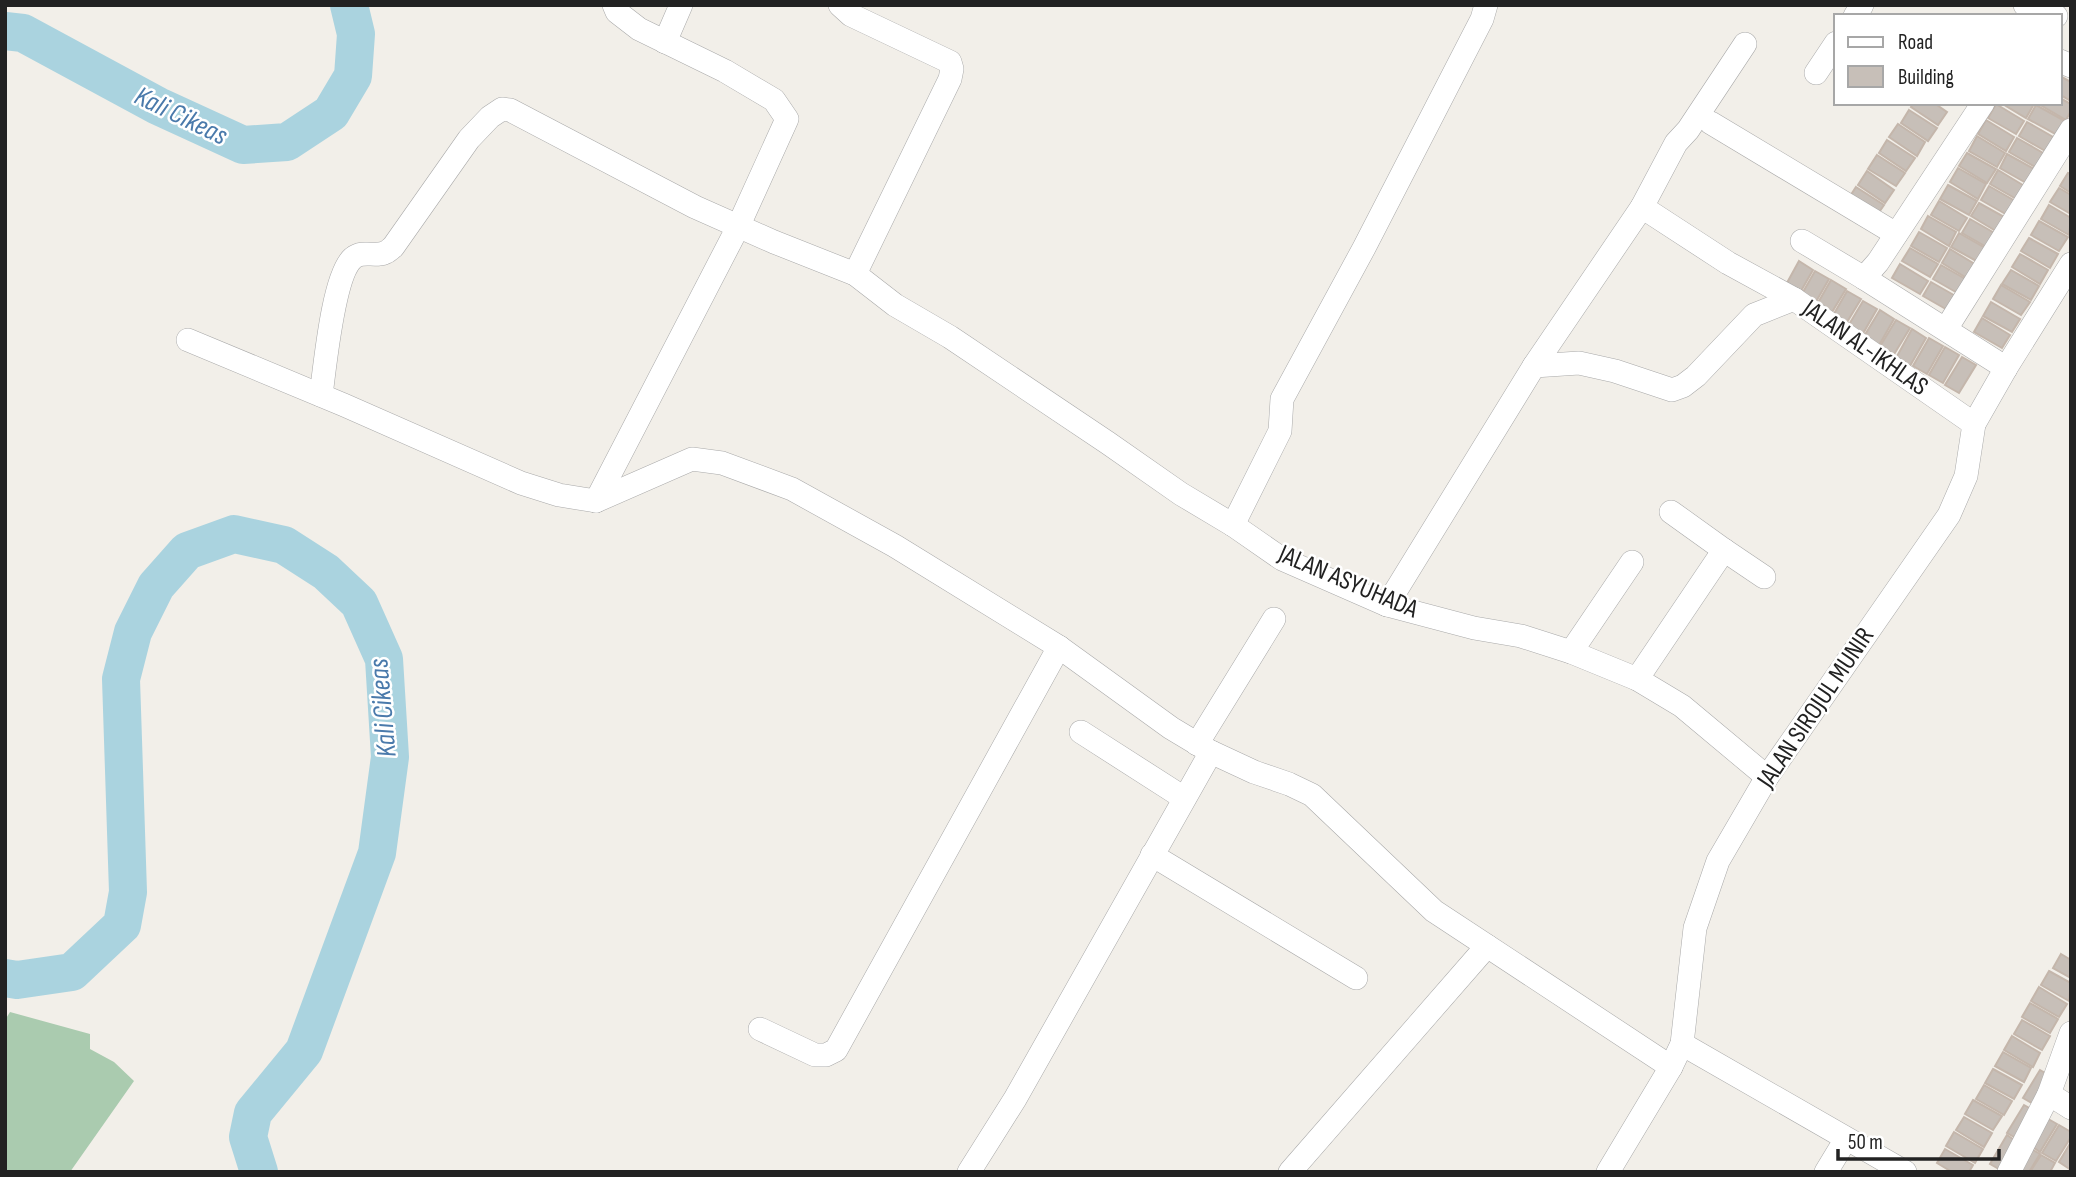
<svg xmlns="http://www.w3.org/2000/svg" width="2076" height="1177" viewBox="0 0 2076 1177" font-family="'Sofia Sans Condensed',sans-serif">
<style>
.cemetery{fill:#aacbaf}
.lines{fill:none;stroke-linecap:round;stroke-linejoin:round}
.river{stroke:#aad3df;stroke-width:38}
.building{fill:#c7bfb8;stroke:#c4b6ab;stroke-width:2}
.street-casing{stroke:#a9a9a9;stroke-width:24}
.street{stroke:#fff;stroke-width:23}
.labels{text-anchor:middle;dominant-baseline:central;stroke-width:5;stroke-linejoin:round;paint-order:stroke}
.street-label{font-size:26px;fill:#222;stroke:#fff}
.water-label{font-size:28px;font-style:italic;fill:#4a7aab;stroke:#fff}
</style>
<rect width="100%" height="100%" fill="#f2efe9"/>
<!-- cemetery -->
<path class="cemetery" d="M10,1012L90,1034V1049L114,1062L134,1081L70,1172H5V1020Z"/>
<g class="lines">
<!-- river -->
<g class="river">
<path d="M5,31L23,33L158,106L243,145L287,142L331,113L353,76L356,34L349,5"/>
<path d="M5,978L17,980L72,972L122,925L128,892L121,679L133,632L156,586L187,551L234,534L284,545L326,572L359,603L384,659L390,757L377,853L304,1051L253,1113L248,1137L259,1172"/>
</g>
</g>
<!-- building -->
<g class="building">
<path d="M2060,76L2071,82V101L2060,95Z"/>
<path d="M2060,98L2071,104V111L2066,120L2037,103H2060Z"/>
<path d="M1914,103H1934L1947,112L1938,125L1911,107Z"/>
<path d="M2001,103H2033L2034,104L2026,118Z"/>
<path d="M1996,104L2024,121L2016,134L1988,118Z"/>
<path d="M2036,105L2065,121L2057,135L2028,119Z"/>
<path d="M1909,110L1937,128L1928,141L1901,123Z"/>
<path d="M1986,120L2014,137L2006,151L1978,134Z"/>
<path d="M2027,122L2055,138L2047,152L2019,136Z"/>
<path d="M1898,124L1925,142L1917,156L1889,137Z"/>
<path d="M1977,136L2005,153L1997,167L1969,151Z"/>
<path d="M2017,138L2045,154L2037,168L2009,152Z"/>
<path d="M1887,140L1915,158L1906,171L1879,153Z"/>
<path d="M1967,153L1996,169L1987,183L1959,166Z"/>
<path d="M2007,154L2036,170L2028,184L2000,168Z"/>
<path d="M1877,155L1905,173L1896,186L1868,169Z"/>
<path d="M1958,168L1986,184L1978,199L1950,182Z"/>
<path d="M1998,170L2026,187L2018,200L1990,184Z"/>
<path d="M1867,171L1894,190L1885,203L1858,185Z"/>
<path d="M2068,173L2071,174V193L2060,186Z"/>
<path d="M1948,185L1977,201L1969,215L1940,199Z"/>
<path d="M1989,186L2017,202L2009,216L1981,200Z"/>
<path d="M1856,187L1884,205L1875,218L1847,201Z"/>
<path d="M2059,188L2071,195V214L2050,202Z"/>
<path d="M1939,201L1967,218L1959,231L1931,215Z"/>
<path d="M1979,203L2008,219L1999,233L1971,216Z"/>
<path d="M2049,205L2071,218L2069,235L2041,219Z"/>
<path d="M1928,216L1956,232L1949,246L1921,229Z"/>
<path d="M1970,219L1998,235L1990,249L1962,233Z"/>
<path d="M2039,221L2068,237L2059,251L2031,235Z"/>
<path d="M1919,232L1947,248L1939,262L1911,246Z"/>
<path d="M1959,233L1987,249L1980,263L1951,247Z"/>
<path d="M2029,238L2058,254L2050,268L2021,251Z"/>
<path d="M1910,248L1938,264L1930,277L1902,261Z"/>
<path d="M1950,249L1978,266L1970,280L1942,263Z"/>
<path d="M2020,254L2048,270L2040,284L2012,267Z"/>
<path d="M1799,261L1813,270L1797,298L1783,290Z"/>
<path d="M1900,264L1928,281L1920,294L1892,278Z"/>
<path d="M1941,265L1969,281L1961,295L1933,279Z"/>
<path d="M2011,270L2039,286L2031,300L2002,284Z"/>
<path d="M1815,271L1829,279L1813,307L1799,299Z"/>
<path d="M1831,280L1846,289L1829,317L1815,308Z"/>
<path d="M1931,282L1959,298L1951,312L1923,296Z"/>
<path d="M2001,285L2030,302L2021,315L1993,299Z"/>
<path d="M1847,291L1861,299L1844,327L1831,319Z"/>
<path d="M1863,301L1877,309L1861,337L1847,328Z"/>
<path d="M1991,302L2020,319L2012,332L1983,316Z"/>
<path d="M1880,310L1894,319L1878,347L1863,338Z"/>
<path d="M1982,318L2010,335L2002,348L1974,332Z"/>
<path d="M1896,320L1910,328L1893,356L1879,348Z"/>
<path d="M1912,329L1926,338L1910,366L1896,358Z"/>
<path d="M1929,338L1943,346L1927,374L1913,366Z"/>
<path d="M1945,347L1959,355L1943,383L1929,375Z"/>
<path d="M1962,357L1976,365L1959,393L1945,385Z"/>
<path d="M2061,954L2071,960V978L2053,968Z"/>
<path d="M2049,971L2071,983L2069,1001L2041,985Z"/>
<path d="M2039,987L2067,1004L2059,1017L2031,1001Z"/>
<path d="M2030,1003L2058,1019L2050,1033L2022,1017Z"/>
<path d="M2022,1020L2050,1036L2042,1050L2014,1034Z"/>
<path d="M2012,1036L2040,1053L2033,1067L2004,1050Z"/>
<path d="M2003,1052L2031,1068L2024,1082L1995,1066Z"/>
<path d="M1993,1069L2022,1085L2014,1099L1985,1083Z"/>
<path d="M2040,1070L2054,1078L2037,1106L2023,1098Z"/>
<path d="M1984,1085L2012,1101L2004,1115L1976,1099Z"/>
<path d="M1973,1100L2002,1116L1993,1130L1965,1114Z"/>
<path d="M2024,1105L2038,1113L2021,1141L2007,1133Z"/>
<path d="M2043,1116L2057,1124L2040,1152L2027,1143Z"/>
<path d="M1964,1117L1992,1133L1984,1147L1956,1130Z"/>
<path d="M2059,1125L2071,1132V1137L2056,1161L2042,1153Z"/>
<path d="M1954,1132L1983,1149L1975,1163L1946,1146Z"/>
<path d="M2007,1135L2020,1144L2004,1172L1990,1164Z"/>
<path d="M2071,1142V1170L2059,1162Z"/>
<path d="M2026,1146L2040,1154L2029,1172H2011Z"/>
<path d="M1945,1149L1973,1165L1969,1172H1952L1937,1163Z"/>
<path d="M2041,1155L2055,1163L2050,1172H2030Z"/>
</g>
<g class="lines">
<!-- street casing -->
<g class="street-casing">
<g id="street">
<path d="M840,5L851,15L950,62L952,69L950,79L855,274"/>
<path d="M2025,5L2056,16"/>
<path d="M1855,16L1862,5"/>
<path d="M665,42L681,5"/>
<path d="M2060,61L2071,66"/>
<path d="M1816,73L1836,43"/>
<path d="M1983,103L1878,262L1864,278L2006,368"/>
<path d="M1711,123L1896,234"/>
<path d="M1642,207L1728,263L1794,299"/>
<path d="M1802,241L1864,278"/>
<path d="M1946,329L2071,130"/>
<path d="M188,340L344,405L521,483L559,495L596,501L692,459L722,463L792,489L895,546L1059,647L1171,728L1211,752L1254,772L1289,784L1312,795L1434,911L1671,1067"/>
<path d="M1534,366L1579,363L1615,371L1672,390L1683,386L1696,376L1754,315L1794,299L1974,424"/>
<path d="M321,395C325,367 333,275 353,258C363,250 374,257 384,253C388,252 390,249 393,247L469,139L490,117L502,109L510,110L695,207L774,242L855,274L895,305L950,337L1108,443L1181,494L1233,525L1282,559L1387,605L1474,628L1521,636L1571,652L1637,679L1682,706L1767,777"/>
<path d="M596,501L738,227L787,119L774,100L725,71L639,29L617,12L614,5"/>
<path d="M1671,512L1724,550"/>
<path d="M1233,525L1280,431L1282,399L1364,248L1482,19L1486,5"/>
<path d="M1387,605L1534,366L1642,207L1676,143L1688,130L1745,44"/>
<path d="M1571,652L1632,562"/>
<path d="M1637,679L1724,550L1764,577"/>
<path d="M1081,732L1184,798"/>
<path d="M1197,744L1274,619"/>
<path d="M1152,855L1356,978"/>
<path d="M760,1029L815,1055H826L836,1050L1059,647"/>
<path d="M1682,1044L1905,1172"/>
<path d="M2049,1094L2071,1108"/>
<path d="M969,1172L1015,1099L1211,752"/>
<path d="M1290,1172L1487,946"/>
<path d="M1608,1172L1671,1067L1682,1044L1695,928L1718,861L1767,777L1949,515L1966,476L1974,424L2006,368L2071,264"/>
<path d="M1826,1172L1846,1139"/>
<path d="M2009,1172L2049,1094L2071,1033"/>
</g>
</g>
<!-- street -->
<use href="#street" class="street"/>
</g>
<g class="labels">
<!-- street labels -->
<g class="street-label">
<text transform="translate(1865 348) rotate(35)">JALAN AL-IKHLAS</text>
<text transform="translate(1348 582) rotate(23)">JALAN ASYUHADA</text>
<text transform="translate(1816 708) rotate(-56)">JALAN SIROJUL MUNIR</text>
</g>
<!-- water labels -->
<g class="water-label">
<text transform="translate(181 116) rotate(26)">Kali Cikeas</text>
<text transform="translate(383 708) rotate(-95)">Kali Cikeas</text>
</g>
</g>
<!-- border -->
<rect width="2076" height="1177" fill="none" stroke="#222222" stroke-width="14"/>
<!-- legend -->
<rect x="1834" y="14" width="228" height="91" fill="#ffffff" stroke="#a7a7a7" stroke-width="2"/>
<rect x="1848" y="37" width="35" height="10" fill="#ffffff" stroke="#a7a7a7" stroke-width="2"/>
<text x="1898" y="49" font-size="21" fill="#222222">Road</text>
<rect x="1848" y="66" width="35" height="21" fill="#c7bfb8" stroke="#a7a7a7" stroke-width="2"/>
<text x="1898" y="84" font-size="21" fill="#222222">Building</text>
<!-- scale -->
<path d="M1838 1149v10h161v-10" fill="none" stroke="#222222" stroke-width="3.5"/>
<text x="1848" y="1149" font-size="21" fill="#222222" stroke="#ffffff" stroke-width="5" paint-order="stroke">50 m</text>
</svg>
